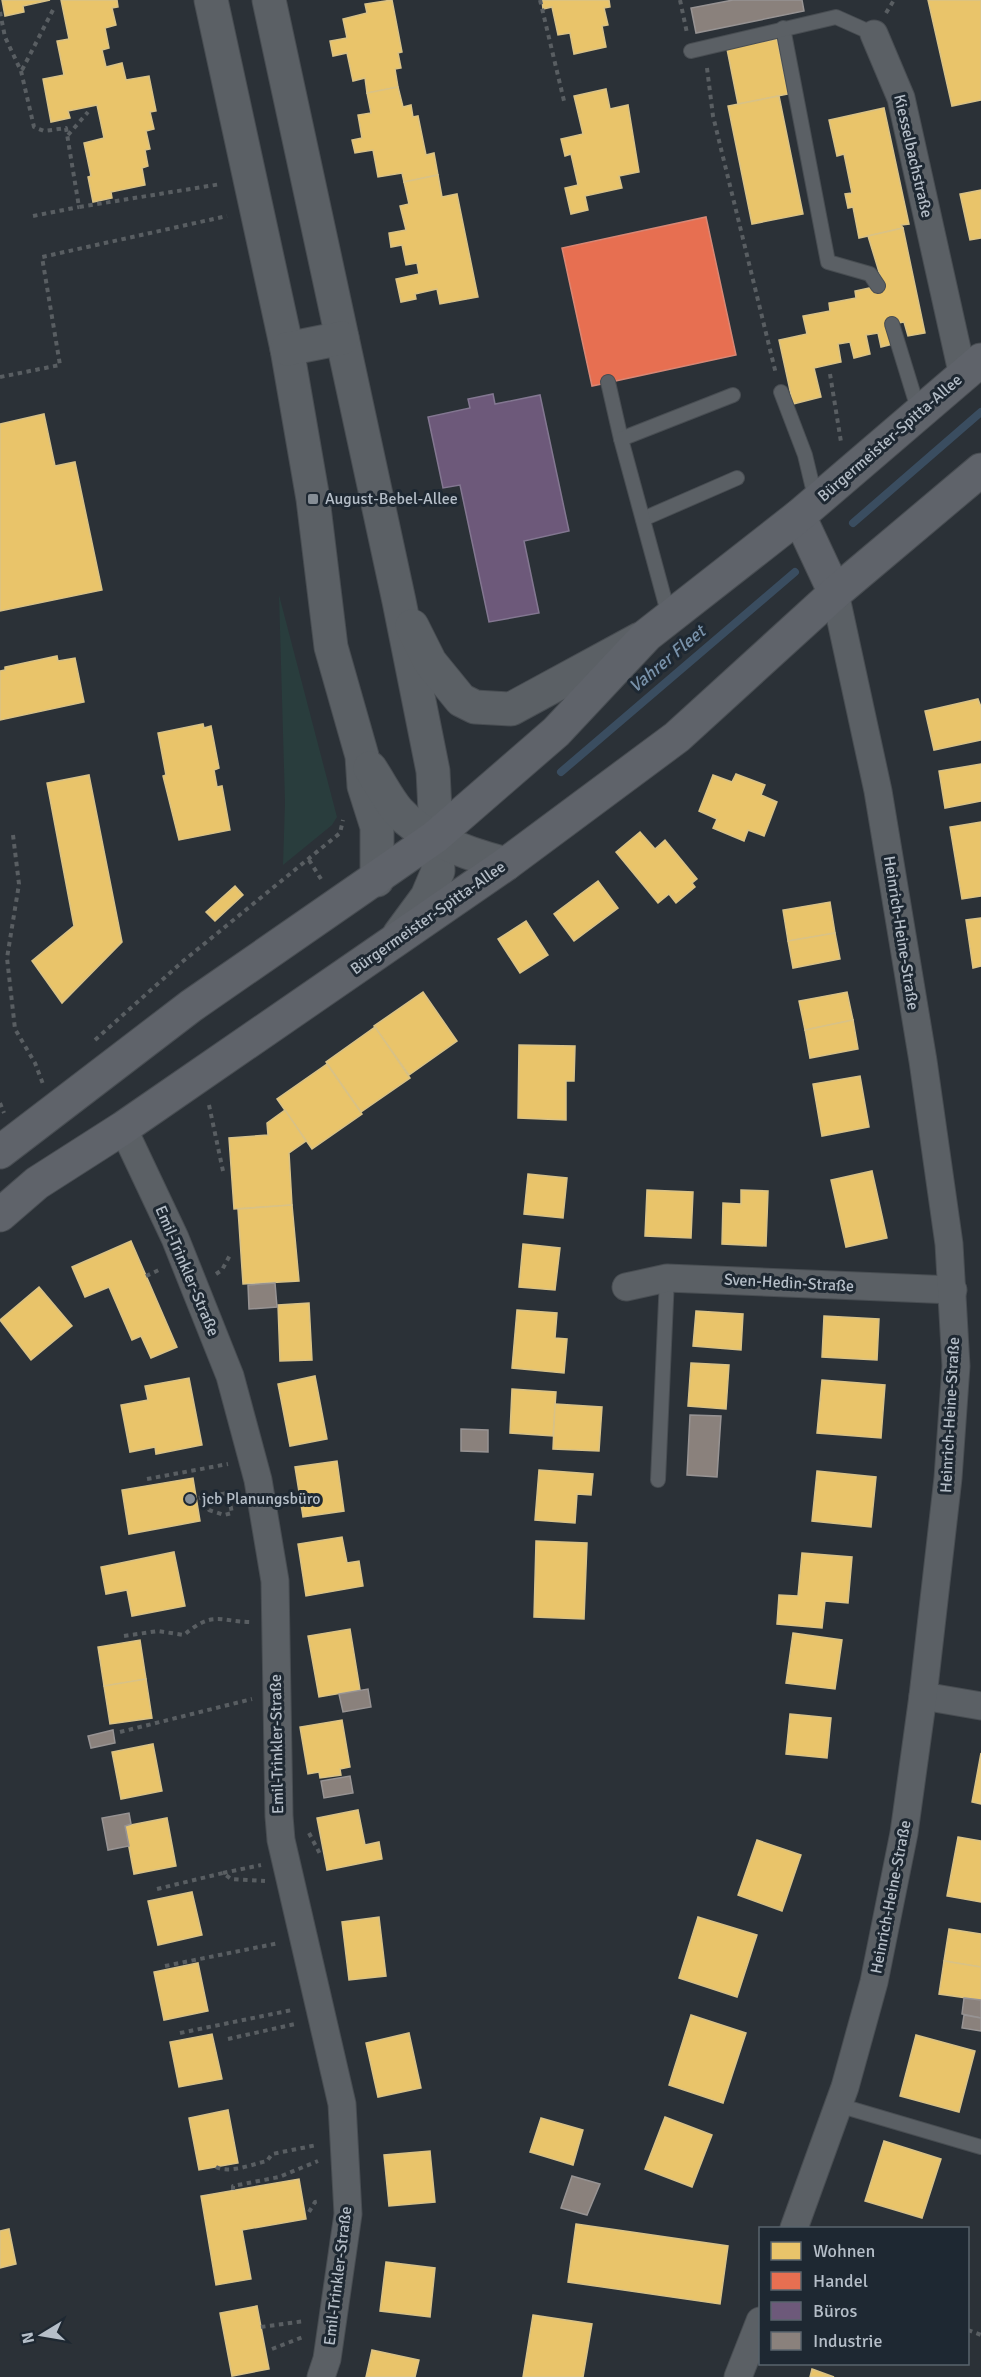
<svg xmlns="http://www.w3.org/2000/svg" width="981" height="2377" viewBox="0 0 981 2377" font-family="Signika,sans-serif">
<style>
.green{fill:#293d3d}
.homes{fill:#e9c46a;stroke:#d9c286;stroke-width:1.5}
.shops{fill:#e76f51;stroke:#d88775;stroke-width:1.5}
.offices{fill:#6d597a;stroke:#837791;stroke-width:1.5}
.industry{fill:#8a817c;stroke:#979393;stroke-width:1.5}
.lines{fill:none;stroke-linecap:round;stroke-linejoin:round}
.stream{stroke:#3a4d60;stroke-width:8}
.service-casing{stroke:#484d52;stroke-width:16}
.minor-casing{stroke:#484d52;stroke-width:29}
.tertiary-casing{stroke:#484d52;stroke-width:35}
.secondary-casing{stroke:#484d52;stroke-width:35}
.path{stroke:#595e62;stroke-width:4;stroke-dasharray:4.5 4.5;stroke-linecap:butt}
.service{stroke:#5b6065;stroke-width:14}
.minor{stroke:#5b6065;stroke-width:27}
.tertiary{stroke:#5b6065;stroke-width:33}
.secondary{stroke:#5f636a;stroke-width:33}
.poi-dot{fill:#858d95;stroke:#1e2832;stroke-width:2}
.labels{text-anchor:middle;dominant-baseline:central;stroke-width:6;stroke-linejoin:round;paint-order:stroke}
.street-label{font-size:16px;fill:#b5bec8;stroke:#1e2832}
.poi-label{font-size:16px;fill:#b5bec8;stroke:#1e2832;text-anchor:start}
.water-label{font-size:18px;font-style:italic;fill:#7891a9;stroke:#1e2832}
</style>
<rect width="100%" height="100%" fill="#2b3137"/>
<!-- green -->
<path class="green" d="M279,595L337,817L332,825L283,865L285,802Z"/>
<!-- homes -->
<g class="homes">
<path d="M2,0H50L23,6L24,12L5,16Z"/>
<path d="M61,0H117L118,7L112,8L116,25L105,28L109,48L102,50L106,67L122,63L126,80L149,76L156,111L150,112L154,129L146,131L150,149L145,150L148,166L142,168L145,185L111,192L112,198L93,202L88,177L91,176L84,143L104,138L97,105L68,111L70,118L51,122L43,79L64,75L57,41L69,39Z"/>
<path d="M392,0L402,52L398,53L401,68L395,69L398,87L367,93L365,78L353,81L347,53L333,56L330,41L347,38L343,19L367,13L365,4Z"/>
<path d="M542,0H609L610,7L604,8L608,25L602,26L606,47L574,54L570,33L558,35L552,7L543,9Z"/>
<path d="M928,0H981V100L952,106Z"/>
<path d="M777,39L788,94L738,104L727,49Z"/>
<path d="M398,87L403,107L411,105L413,117L418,116L426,155L434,153L438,175L404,182L402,173L378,177L373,150L355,153L352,140L362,138L358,115L371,113L367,93Z"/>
<path d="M606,89L610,109L628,105L639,172L619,176L622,188L585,196L588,210L571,214L565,188L578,185L571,154L565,156L561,139L583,134L574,96Z"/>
<path d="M779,96L803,214L752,224L728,106Z"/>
<path d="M884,108L909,224L901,225L903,228L859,238L853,207L848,208L845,194L852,193L844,154L837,156L829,120Z"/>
<path d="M438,175L442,197L457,194L478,297L440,304L437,289L415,294L416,299L401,302L396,279L419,274L417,263L406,265L402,245L391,247L389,233L406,230L400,206L409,204L404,182Z"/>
<path d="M981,190V238L970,240L960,194Z"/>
<path d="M903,228L925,333L908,336L904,322L892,324L897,343L881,347L878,333L866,335L870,354L854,358L850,342L838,344L841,362L814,368L821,397L793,404L779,340L807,334L803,316L830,311L829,303L856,298L855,291L883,285L868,236Z"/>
<path d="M44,414L55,466L75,462L102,590L0,611V424Z"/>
<path d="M57,656L58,661L75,658L84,702L0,720V671L5,670V667Z"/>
<path d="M978,699L981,707V740L934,750L925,711Z"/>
<path d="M203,724L204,728L211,726L219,768L214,770L217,787L222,786L230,830L179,840L163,776L166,775L158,733Z"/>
<path d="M981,764V801L945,808L939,771Z"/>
<path d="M736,774L765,785L761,795L777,802L764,836L748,830L744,841L713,828L717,819L699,811L713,775L732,782Z"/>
<path d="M89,775L122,942L62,1003L32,961L74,926L47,783Z"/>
<path d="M981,822V896L962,899L950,827Z"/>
<path d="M640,832L655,849L665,840L697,879L692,883L695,887L676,903L669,894L658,903L616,852Z"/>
<path d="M598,881L618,908L574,941L554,914Z"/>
<path d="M235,886L243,895L215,921L206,912Z"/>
<path d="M830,902L835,933L788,941L783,910Z"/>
<path d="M981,918V966L973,968L966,920Z"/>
<path d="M526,921L548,955L520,973L498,939Z"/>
<path d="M835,933L840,959L793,968L788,941Z"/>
<path d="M423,992L457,1041L409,1075L374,1026Z"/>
<path d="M847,992L853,1020L805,1030L799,1001Z"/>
<path d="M853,1020L858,1049L810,1058L805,1030Z"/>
<path d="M375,1027L410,1078L361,1112L326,1062Z"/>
<path d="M519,1045L575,1046L574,1081H566V1120L518,1118Z"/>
<path d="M327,1064L362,1114L312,1149L277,1099Z"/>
<path d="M860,1076L869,1127L822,1136L813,1084Z"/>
<path d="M285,1110L306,1141L289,1153L292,1205L234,1209L229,1138L268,1135L267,1123Z"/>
<path d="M872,1171L887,1238L846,1247L831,1180Z"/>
<path d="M528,1174L567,1178L563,1218L524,1214Z"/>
<path d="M647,1190L693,1192L691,1238L645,1236Z"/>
<path d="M741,1190L768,1191L766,1246L722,1244L723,1203L741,1204Z"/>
<path d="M292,1205L299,1281L243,1284L238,1209Z"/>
<path d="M131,1241L177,1347L151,1358L141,1336L132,1340L109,1287L85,1297L72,1267Z"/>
<path d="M523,1244L560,1248L555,1290L519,1287Z"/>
<path d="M39,1287L72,1326L31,1360L0,1320Z"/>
<path d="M309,1303L312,1360L280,1361L278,1305Z"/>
<path d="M517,1310L557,1313L555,1338L567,1339L564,1373L512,1368Z"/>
<path d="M696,1311L743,1314L741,1350L693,1346Z"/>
<path d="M824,1316L879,1319L877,1360L822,1357Z"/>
<path d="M691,1363L729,1365L726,1409L688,1406Z"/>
<path d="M315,1376L327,1439L290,1446L278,1384Z"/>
<path d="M189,1378L202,1445L156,1454L155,1447L130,1452L121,1405L148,1400L145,1386Z"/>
<path d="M822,1380L885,1385L881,1438L817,1433Z"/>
<path d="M512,1389L556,1392L553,1436L510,1433Z"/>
<path d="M555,1404L602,1407L599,1451L553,1449Z"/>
<path d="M337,1461L344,1511L303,1517L295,1467Z"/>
<path d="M539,1470L593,1474L591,1495L577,1494L575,1523L535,1520Z"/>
<path d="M817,1471L876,1477L871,1527L812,1521Z"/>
<path d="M193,1478L200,1521L129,1534L122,1490Z"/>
<path d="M342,1537L347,1563L359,1561L363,1586L306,1596L298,1544Z"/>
<path d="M536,1541L587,1543L584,1619L534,1617Z"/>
<path d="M174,1552L185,1606L132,1616L127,1590L106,1594L101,1567Z"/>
<path d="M802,1553L852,1557L848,1603L825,1601L822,1628L777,1624L779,1595L798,1596Z"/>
<path d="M350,1629L360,1690L319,1697L308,1636Z"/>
<path d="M793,1633L842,1640L835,1689L786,1683Z"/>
<path d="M140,1640L146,1679L104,1686L98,1647Z"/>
<path d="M146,1679L152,1718L110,1724L104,1686Z"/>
<path d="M790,1714L831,1718L827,1758L786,1754Z"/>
<path d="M342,1720L350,1767L340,1769L341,1775L320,1778L319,1772L308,1774L300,1727Z"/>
<path d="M153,1744L162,1791L121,1799L112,1752Z"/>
<path d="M981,1753V1804L972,1802Z"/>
<path d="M358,1810L365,1845L379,1842L382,1859L327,1870L317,1818Z"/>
<path d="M167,1818L176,1866L134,1874L125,1826Z"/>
<path d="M958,1837L981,1841V1902L947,1896Z"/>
<path d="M757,1840L801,1855L782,1911L738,1895Z"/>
<path d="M192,1892L202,1935L158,1945L148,1901Z"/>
<path d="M379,1917L386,1976L349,1980L342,1922Z"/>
<path d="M698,1917L757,1935L737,1997L679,1978Z"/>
<path d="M949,1929L981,1934V1967L944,1961Z"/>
<path d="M944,1961L981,1967V2000L939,1994Z"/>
<path d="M198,1963L208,2011L164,2020L154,1972Z"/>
<path d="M691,2015L746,2033L723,2103L669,2085Z"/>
<path d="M409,2033L421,2088L378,2097L366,2043Z"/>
<path d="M212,2034L222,2079L179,2087L170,2042Z"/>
<path d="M916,2035L975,2051L959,2112L900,2096Z"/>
<path d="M228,2110L238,2163L199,2170L189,2118Z"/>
<path d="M665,2117L712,2135L692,2187L645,2169Z"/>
<path d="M541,2118L583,2130L573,2165L530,2152Z"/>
<path d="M884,2141L941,2159L922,2218L865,2201Z"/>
<path d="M430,2151L435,2202L389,2206L384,2155Z"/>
<path d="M299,2179L306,2219L242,2230L251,2279L216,2285L201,2196Z"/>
<path d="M576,2224L728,2246L720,2304L568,2282Z"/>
<path d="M9,2229L16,2264L0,2268V2231Z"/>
<path d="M386,2262L435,2268L430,2317L380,2311Z"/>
<path d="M257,2306L269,2369L232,2376L220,2313Z"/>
<path d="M533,2315L592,2324L583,2377H523Z"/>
<path d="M372,2350L419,2360L415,2377H366Z"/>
<path d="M812,2369L834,2377H810Z"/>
</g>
<!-- shops -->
<path class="shops" d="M706,217L736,355L592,386L562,248Z"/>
<!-- offices -->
<path class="offices" d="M493,394L495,404L540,395L569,531L524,541L539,613L489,622L460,485L443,488L428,417L470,408L468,399Z"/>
<!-- industry -->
<g class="industry">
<path d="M733,0H802L804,11L696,33L691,8Z"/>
<path d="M275,1283L277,1307L249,1309L248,1285Z"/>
<path d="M690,1415L721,1416L717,1477L687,1475Z"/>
<path d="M461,1429L488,1430V1452L461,1451Z"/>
<path d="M368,1689L371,1707L343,1712L339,1694Z"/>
<path d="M113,1730L115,1743L91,1748L88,1736Z"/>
<path d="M350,1776L353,1793L324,1798L321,1781Z"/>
<path d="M129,1813L131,1824L125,1826L129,1846L108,1850L102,1818Z"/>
<path d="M964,1998L981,2000V2018L962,2014Z"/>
<path d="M964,2015L981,2018V2031L962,2028Z"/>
<path d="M572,2176L600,2184L587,2215L561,2208Z"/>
</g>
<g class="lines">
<!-- stream -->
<g class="stream">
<path d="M853,523L981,412"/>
<path d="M561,772L795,572"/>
</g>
<!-- service casing -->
<g class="service-casing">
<g id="service">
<path d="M783,28L828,262L870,274L878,286"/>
<path d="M691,51L836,17L874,34"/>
<path d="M892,324L919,412"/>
<path d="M608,382L621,439"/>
<path d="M781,392L805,455L816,501"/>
<path d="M643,519L737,478"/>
<path d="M669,616L621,439L733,395"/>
<path d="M658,1480L667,1278"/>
<path d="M838,2105L981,2147"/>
</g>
</g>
<!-- minor casing -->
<g class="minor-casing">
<g id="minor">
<path d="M874,34L901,98L963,376"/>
<path d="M123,1128L175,1238L230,1376L258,1480L275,1581L279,1816L281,1840L342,2104L348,2214L327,2359L321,2377"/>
<path d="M626,1287L667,1278L953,1290"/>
<path d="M923,1696L981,1706"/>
<path d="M794,2228L845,2087L874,1982L904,1833L923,1696L948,1478L956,1366L949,1244L923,1061L878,791L835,593"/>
<path d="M738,2377L760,2321"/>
</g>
</g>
<!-- tertiary casing -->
<g class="tertiary-casing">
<g id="tertiary">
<path d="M211,0L287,349L313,499L331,647L362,756L364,786L377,827V880"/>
<path d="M269,0L399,601L433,771L438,871L427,897L399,935"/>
<path d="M287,349L342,338"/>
<path d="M412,626L430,662L461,700L475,707L511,709L640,639"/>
<path d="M370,768C379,781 387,798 398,811C423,839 471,855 506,864"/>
</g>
</g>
<!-- secondary casing -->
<g class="secondary-casing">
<g id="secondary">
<path d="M799,516L835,593"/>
<path d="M0,1152L191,1006L435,837L556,732L647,635L799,516L981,360"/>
<path d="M0,1215L37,1183L123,1128L506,864L677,737L835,593L981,470"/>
</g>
</g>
<!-- path -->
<g class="path">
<path d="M540,0L565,105"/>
<path d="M680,0L687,33"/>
<path d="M0,12L5,37L21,71L34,127L44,131L66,128L79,207L221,184"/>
<path d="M886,13L894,0"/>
<path d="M707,68L713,116L776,374"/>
<path d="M22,70L55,6"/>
<path d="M68,135L88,112"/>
<path d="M33,216L79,207"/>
<path d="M830,374L841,442"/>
<path d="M0,377L60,365L42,257L227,216"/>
<path d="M13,835L19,884L7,958L15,1029L35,1063L43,1084"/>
<path d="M309,860L321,879"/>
<path d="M95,1040L182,962L340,833L343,820"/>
<path d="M0,1103L4,1113"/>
<path d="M209,1105L223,1171"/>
<path d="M216,1274L222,1270L230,1255"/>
<path d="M146,1276L161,1269"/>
<path d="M147,1479L228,1464"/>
<path d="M203,1497L228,1493"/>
<path d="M199,1498L203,1497L209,1510L224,1515L232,1513L228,1493L235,1492"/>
<path d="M124,1636L158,1631L184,1635C212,1611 218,1621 250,1622"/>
<path d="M120,1732L252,1699"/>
<path d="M309,1833L320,1854"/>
<path d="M223,1873L261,1865"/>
<path d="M157,1889L223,1873L231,1879L265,1881"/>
<path d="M165,1966L279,1943"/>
<path d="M180,2033L292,2010"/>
<path d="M228,2039L295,2024"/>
<path d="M216,2167C229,2174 253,2164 267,2161L272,2154L317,2145"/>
<path d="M233,2190V2186L279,2177L318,2161"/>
<path d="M309,2212L315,2202L320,2201"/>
<path d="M261,2327L305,2321"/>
<path d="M968,2330L981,2335"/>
<path d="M272,2349L303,2337"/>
</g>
<!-- service -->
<use href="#service" class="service"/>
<!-- minor -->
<use href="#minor" class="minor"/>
<!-- tertiary -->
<use href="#tertiary" class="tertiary"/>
<!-- secondary -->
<use href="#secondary" class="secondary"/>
</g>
<!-- markers -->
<g class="poi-dot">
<rect x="307" y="493" width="12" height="12" rx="3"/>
<circle cx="190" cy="1499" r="6"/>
</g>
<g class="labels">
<!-- street labels -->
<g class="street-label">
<text transform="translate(913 156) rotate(77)">Kiesselbachstraße</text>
<text transform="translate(890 438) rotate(-41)">Bürgermeister-Spitta-Allee</text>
<text transform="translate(428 918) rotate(-35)">Bürgermeister-Spitta-Allee</text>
<text transform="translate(901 933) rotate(81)">Heinrich-Heine-Straße</text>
<text transform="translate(187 1271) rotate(67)">Emil-Trinkler-Straße</text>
<text transform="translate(789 1283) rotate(3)">Sven-Hedin-Straße</text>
<text transform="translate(950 1415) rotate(-87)">Heinrich-Heine-Straße</text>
<text transform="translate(277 1744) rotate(-91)">Emil-Trinkler-Straße</text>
<text transform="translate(891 1897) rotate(-79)">Heinrich-Heine-Straße</text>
<text transform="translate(338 2276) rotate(-83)">Emil-Trinkler-Straße</text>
</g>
<!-- poi labels -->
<g class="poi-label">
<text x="325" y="499">August-Bebel-Allee</text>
<text x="202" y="1499">jcb Planungsbüro</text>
</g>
<!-- water labels -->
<g class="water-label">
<text transform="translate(667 659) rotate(-40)">Vahrer Fleet</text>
</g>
</g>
<!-- legend -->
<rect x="759" y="2227" width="210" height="138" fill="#1e2832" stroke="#5a646e" stroke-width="1.5"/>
<rect x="771" y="2242" width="30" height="18" fill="#e9c46a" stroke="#5a646e" stroke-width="1.5"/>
<text x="813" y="2257" font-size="18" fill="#b5bec8">Wohnen</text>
<rect x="771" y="2272" width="30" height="18" fill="#e76f51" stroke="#5a646e" stroke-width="1.5"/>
<text x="813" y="2287" font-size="18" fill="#b5bec8">Handel</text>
<rect x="771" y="2302" width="30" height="18" fill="#6d597a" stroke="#5a646e" stroke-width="1.5"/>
<text x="813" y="2317" font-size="18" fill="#b5bec8">Büros</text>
<rect x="771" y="2332" width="30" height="18" fill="#8a817c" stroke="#5a646e" stroke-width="1.5"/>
<text x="813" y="2347" font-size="18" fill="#b5bec8">Industrie</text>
<!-- north arrow -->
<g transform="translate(42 2335) rotate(259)" stroke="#1e2832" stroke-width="4.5" paint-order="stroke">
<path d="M0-4.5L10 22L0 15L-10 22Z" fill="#b5bec8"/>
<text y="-9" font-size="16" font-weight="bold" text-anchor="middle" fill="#b5bec8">N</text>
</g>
</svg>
